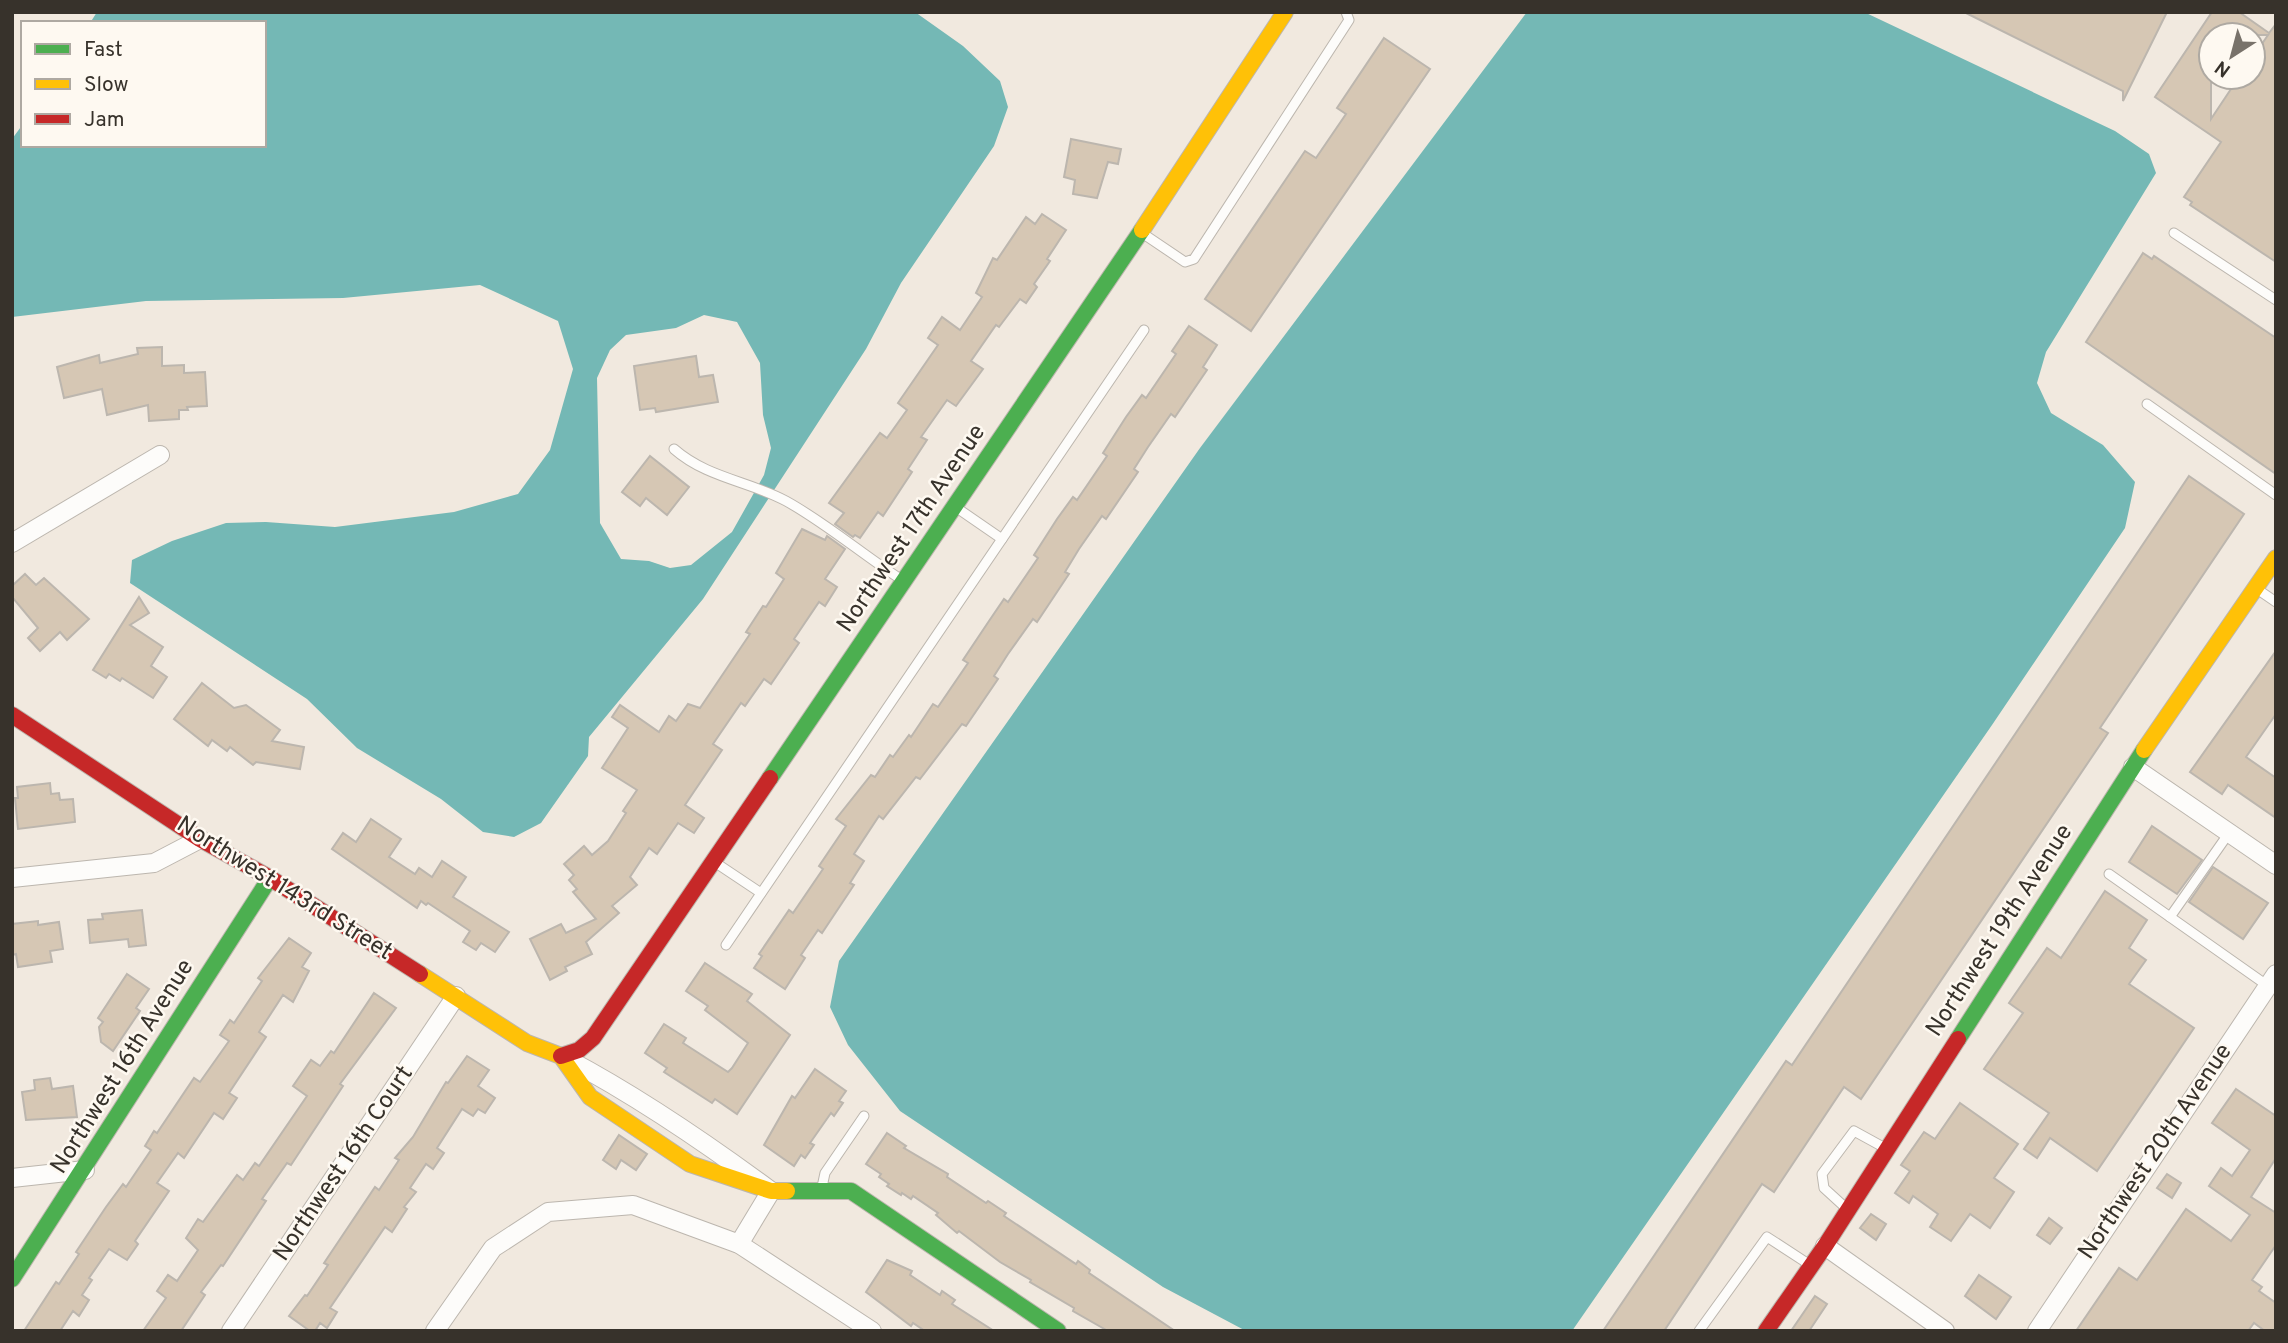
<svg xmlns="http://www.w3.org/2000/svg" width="2288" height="1343" viewBox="0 0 2288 1343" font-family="Overpass,sans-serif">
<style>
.water{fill:#74b8b5;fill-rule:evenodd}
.building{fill:#d6c7b4;stroke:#bcb6ae;stroke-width:2;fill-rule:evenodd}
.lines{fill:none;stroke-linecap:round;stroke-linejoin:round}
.lane-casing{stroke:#bcb6ae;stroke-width:11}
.street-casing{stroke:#bcb6ae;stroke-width:20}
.fast-casing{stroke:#bcb6ae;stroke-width:18}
.slow-casing{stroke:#bcb6ae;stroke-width:18}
.jam-casing{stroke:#bcb6ae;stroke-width:18}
.lane{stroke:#fdfcfa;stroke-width:9}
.street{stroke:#fdfcfa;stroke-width:18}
.fast{stroke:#4caf50;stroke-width:16}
.slow{stroke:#ffc107;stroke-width:16}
.jam{stroke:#c62828;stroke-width:16}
.labels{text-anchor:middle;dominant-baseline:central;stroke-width:5;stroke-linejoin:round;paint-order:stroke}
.street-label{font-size:24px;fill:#37322b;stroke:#fef9f1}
</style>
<rect width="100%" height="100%" fill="#f1e9df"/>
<!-- water -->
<g class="water">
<path d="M97,12H915L963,46L1000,81L1008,107L994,146L901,283L866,349L703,599L589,737L588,756L541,823L514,837L483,832L441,799L357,748L307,699L130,583L132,560L172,541L226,523L266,522L335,527L454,512L518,494L550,450L573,369L558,321L480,285L343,298L146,301L12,317V139L23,124V145H264V23H90ZM704,315L737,322L760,363L763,415L771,448L764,475L732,532L691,565L670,568L649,561L621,559L600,523L597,378L610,350L626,335L676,328Z"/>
<path d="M1527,12H1864L2115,131L2149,154L2156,173L2046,352L2037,383L2051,413L2103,445L2135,482L2125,528L1992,725L1572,1331H1246L1163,1287L900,1111L848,1045L830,1007L839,961L1200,448Z"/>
</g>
<!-- building -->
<g class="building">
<path d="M1964,12H2167L2123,101V91Z"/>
<path d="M2212,12H2239L2269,33L2276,24V262L2190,205L2192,202L2184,197L2221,142L2155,97ZM2211,35H2268L2253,57V77H2239L2211,119Z"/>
<path d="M1384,38L1430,69L1251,331L1205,299L1305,151L1316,158L1346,114L1337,108Z"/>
<path d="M1071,139L1121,149L1118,164L1108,162L1097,198L1073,194L1075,180L1064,177Z"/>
<path d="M1042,214L1066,230L1047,259L1050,261L1034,284L1037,287L1026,303L1020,299L999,327L996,325L971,361L983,369L956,406L947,400L921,437L927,440L908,469L912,472L883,516L878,512L860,538L855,535L853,537L835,524L844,513L829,503L880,433L887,438L907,410L898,403L938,345L928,338L942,317L960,330L982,297L976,293L993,258L997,260L1026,217L1035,224Z"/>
<path d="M2143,253L2152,259L2154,256L2276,338V474L2086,342Z"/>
<path d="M1189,326L1217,345L1203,367L1207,370L1175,417L1171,414L1148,447L1134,469L1138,472L1106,519L1102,516L1079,549L1065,572L1069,574L1037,622L1033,619L1008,654L994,676L998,679L966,726L962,724L920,779L916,777L883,819L879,816L854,854L864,861L850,883L854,885L822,933L818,930L801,955L805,958L785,989L754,968L762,956L759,954L789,910L793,913L823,869L819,866L846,826L836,819L871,775L875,777L890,755L893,757L909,735L911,737L933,704L938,707L968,663L963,660L989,621L1004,599L1008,602L1038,558L1034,555L1057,519L1073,497L1077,500L1107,456L1103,453L1126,417L1142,395L1146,398L1176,354L1172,351Z"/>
<path d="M162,347V366L184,365V373L205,372L207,406L187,407L188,410H179V419L149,421L148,405L107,415L102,389L64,398L57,367L99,355L100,363L138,354L137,348Z"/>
<path d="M696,356L699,377L713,375L718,402L656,412L655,408L640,410L634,366Z"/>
<path d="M650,456L689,487L667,515L646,498L640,506L622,492Z"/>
<path d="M2189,476L2244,514L2100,728L2108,733L1861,1099L1844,1087L1774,1192L1762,1184L1664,1331H1603L1786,1061L1792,1065Z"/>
<path d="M802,529L825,540L827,536L845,549L825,579L837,587L825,606L819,602L794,639L799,643L771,684L764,679L745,706L741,703L713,744L722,750L685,805L704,818L694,833L678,823L657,854L649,848L630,877L637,885L612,906L619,913L586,942L592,954L565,967L567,971L550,980L530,939L561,924L566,933L596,919L573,892L577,889L569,880L574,875L564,864L584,846L592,855L608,841L626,813L623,811L637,790L602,768L628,728L612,717L620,705L659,732L669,716L676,721L688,704L700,708L750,634L746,632L763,606L766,607L784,579L776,573Z"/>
<path d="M25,574L36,585L44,578L89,619L67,640L60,632L40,651L28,638L38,628L12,597V586Z"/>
<path d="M139,597L149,613L130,625L163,647L151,666L167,677L153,698L122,678L120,681L109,674L106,678L93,670Z"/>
<path d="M2276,651V714L2246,757L2276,778V818L2228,785L2222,794L2190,772Z"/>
<path d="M202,683L234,708L246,705L280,730L272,741L304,747L300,769L256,762L253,765L230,747L227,751L212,740L208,746L174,719Z"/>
<path d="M50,783L51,794L59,793L60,800L73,799L75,822L18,829L15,798H18L17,787Z"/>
<path d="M371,819L401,839L389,857L415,874L419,868L432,877L442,861L466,877L453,897L509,932L495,952L481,943L476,950L463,942L470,931L428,903L426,905L421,901L417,908L332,849L343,833L356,842Z"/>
<path d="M2152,826L2202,860L2177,894L2129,862Z"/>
<path d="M2213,867L2268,903L2243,939L2189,902Z"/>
<path d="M2105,891L2147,920L2129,948L2146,960L2129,984L2194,1028L2097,1171L2050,1138L2037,1158L2024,1149L2049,1113L1984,1069L2023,1013L2009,1003L2047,948L2061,958Z"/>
<path d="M142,910L146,945L129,947L128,939L90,943L88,920L103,919L102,914Z"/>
<path d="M38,921V925L59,922L63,949L50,951L52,962L18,967L16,954L12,955V924Z"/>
<path d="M289,938L311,953L302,967L309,971L293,1002L283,995L259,1032L266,1037L229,1093L237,1098L223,1119L214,1113L184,1158L178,1153L157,1183L169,1191L135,1241L138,1244L127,1260L109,1249L89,1278L92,1280L82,1295L89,1300L79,1316L73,1311L60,1331H24L56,1282L59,1284L79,1254L76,1252L106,1207L123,1184L126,1187L151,1150L145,1146L154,1131L157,1133L194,1078L200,1082L229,1041L220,1035L230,1020L234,1023L262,981L258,978Z"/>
<path d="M705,963L752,994L747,1001L790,1035L737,1114L715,1099L712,1103L664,1072L667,1068L645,1053L664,1024L686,1038L683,1043L728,1072L732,1068L748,1043L705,1010L708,1006L686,991Z"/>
<path d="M127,974L149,989L136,1008L140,1011L113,1051L101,1042L99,1027L103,1022L98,1018Z"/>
<path d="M374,993L396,1008L340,1084L343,1086L291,1165L287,1163L262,1199L266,1201L223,1266L221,1265L201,1292L205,1295L181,1331H143L166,1298L157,1291L168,1275L177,1281L198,1250L186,1238L198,1219L203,1222L237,1175L243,1180L255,1163L259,1166L307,1096L293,1086L311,1060L320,1066L331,1051L334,1053Z"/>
<path d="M467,1056L489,1070L478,1086L495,1098L485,1113L478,1109L473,1116L462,1109L437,1148L444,1153L433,1169L426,1164L410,1188L416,1192L404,1207L407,1209L392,1232L385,1227L330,1308L337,1312L327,1328L320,1323L315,1331H310L289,1316L305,1295L307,1296L328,1265L324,1263L375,1187L379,1190L399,1160L395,1158L413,1137L446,1082L448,1083Z"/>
<path d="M815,1069L846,1091L839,1101L843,1103L834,1116L831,1113L810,1143L814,1145L805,1158L801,1155L794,1166L764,1145L792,1096L795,1098Z"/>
<path d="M50,1078L52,1089L73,1086L77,1117L26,1120L22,1092L35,1090L34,1080Z"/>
<path d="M2236,1089L2276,1116V1158L2251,1197L2276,1213V1245L2252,1280L2262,1287L2259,1291L2276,1303V1331H2265L2254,1323L2248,1331H2076L2119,1268L2137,1280L2186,1209L2231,1241L2250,1215L2209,1186L2221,1168L2232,1176L2250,1150L2212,1123Z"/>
<path d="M1960,1103L2018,1144L1994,1178L2014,1192L1990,1228L1970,1214L1951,1241L1930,1227L1938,1214L1913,1196L1909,1203L1895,1193L1910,1171L1901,1165L1924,1132L1935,1139Z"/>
<path d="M887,1133L906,1146L904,1148L948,1174L947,1177L986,1203L988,1201L1006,1213L1004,1216L1076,1264L1078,1261L1090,1270L1089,1273L1175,1331H1108L1073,1311L1074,1308L1030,1282L1031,1280L1000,1262L959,1231L957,1233L936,1215L938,1213L913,1196L911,1199L902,1193L901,1195L887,1186L889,1184L879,1177L881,1174L866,1164Z"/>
<path d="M619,1135L647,1154L636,1170L621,1160L616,1169L603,1160Z"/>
<path d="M2167,1174L2181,1183L2172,1198L2157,1188Z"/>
<path d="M1871,1214L1886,1224L1876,1240L1860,1228Z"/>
<path d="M2049,1218L2062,1228L2050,1244L2037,1235Z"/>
<path d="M887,1260L912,1271L910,1275L940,1295L942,1291L955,1300L952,1304L994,1331H925L913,1323L911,1326L866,1292Z"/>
<path d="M1979,1275L2011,1297L1996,1319L1965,1296Z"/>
<path d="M1815,1296L1827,1304L1809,1331H1791Z"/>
</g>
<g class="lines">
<!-- lane casing -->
<g class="lane-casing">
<g id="lane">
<path d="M1142,233L1185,262L1194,259L1349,20L1346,12"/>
<path d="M2174,233L2276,300"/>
<path d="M2147,404L2276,495"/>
<path d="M674,449C707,478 749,481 786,501C826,523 863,555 902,580"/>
<path d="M957,508L1002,539"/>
<path d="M2257,589L2276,602"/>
<path d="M716,863L761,893"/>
<path d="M2109,874L2268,986"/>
<path d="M2170,917L2229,833"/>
<path d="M726,945L1144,330"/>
<path d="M822,1187L825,1173L864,1116"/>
<path d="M1847,1209L1824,1188L1822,1174L1854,1131L1885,1148"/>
<path d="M1699,1331L1767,1237L1810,1265"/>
</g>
</g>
<!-- street casing -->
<g class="street-casing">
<g id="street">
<path d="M12,543L160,455"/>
<path d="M2133,767L2276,865"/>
<path d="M12,878L154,863L200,839"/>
<path d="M567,1059C639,1097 706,1143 771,1191L739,1244"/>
<path d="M12,1178L85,1170"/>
<path d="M1825,1246L1945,1331"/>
<path d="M231,1331L456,996"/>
<path d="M435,1331L493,1248L548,1212L633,1205L739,1244L872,1331"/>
<path d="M2037,1331L2276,974"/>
</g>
</g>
<!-- fast casing -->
<g class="fast-casing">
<g id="fast">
<path d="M770,778L1142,230"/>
<path d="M1958,1039L2144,750"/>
<path d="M787,1191H851L1058,1331"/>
<path d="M12,1279L270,878"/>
</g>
</g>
<!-- slow casing -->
<g class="slow-casing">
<g id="slow">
<path d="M1142,230L1285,12"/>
<path d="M2144,750L2276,558"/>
<path d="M420,974L527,1043L561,1056L590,1097L690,1164L771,1191H787"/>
</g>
</g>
<!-- jam casing -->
<g class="jam-casing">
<g id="jam">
<path d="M12,715L200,839L270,878L420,974"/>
<path d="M561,1056L579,1050L593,1038L770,778"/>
<path d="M1766,1331L1825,1246L1958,1039"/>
</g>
</g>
<!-- lane -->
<use href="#lane" class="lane"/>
<!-- street -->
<use href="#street" class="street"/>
<!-- fast -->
<use href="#fast" class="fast"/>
<!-- slow -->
<use href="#slow" class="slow"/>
<!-- jam -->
<use href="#jam" class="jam"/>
</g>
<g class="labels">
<!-- street labels -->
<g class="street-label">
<text transform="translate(912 529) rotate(-56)">Northwest 17th Avenue</text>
<text transform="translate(284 889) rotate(32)">Northwest 143rd Street</text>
<text transform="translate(2000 931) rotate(-57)">Northwest 19th Avenue</text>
<text transform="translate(123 1067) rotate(-58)">Northwest 16th Avenue</text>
<text transform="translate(2156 1152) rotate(-56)">Northwest 20th Avenue</text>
<text transform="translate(344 1164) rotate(-56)">Northwest 16th Court</text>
</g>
</g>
<!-- border -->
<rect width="2288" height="1343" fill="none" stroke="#37322b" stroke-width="28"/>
<!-- legend -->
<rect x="21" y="21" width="245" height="126" fill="#fef9f1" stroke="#aea9a2" stroke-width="2"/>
<rect x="35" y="44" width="35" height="10" fill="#4caf50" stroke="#aea9a2" stroke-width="2"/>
<text x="84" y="56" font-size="21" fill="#37322b">Fast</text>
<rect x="35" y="79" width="35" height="10" fill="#ffc107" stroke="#aea9a2" stroke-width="2"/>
<text x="84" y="91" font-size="21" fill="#37322b">Slow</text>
<rect x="35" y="114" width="35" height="10" fill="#c62828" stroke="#aea9a2" stroke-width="2"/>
<text x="84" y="126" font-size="21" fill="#37322b">Jam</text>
<!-- north arrow -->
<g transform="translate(2232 56) rotate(216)"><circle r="33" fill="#fef9f1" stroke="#aea9a2" stroke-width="2"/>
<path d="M0-5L12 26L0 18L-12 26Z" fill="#78726a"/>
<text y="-10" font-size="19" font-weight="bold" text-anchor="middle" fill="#37322b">N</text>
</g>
</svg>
